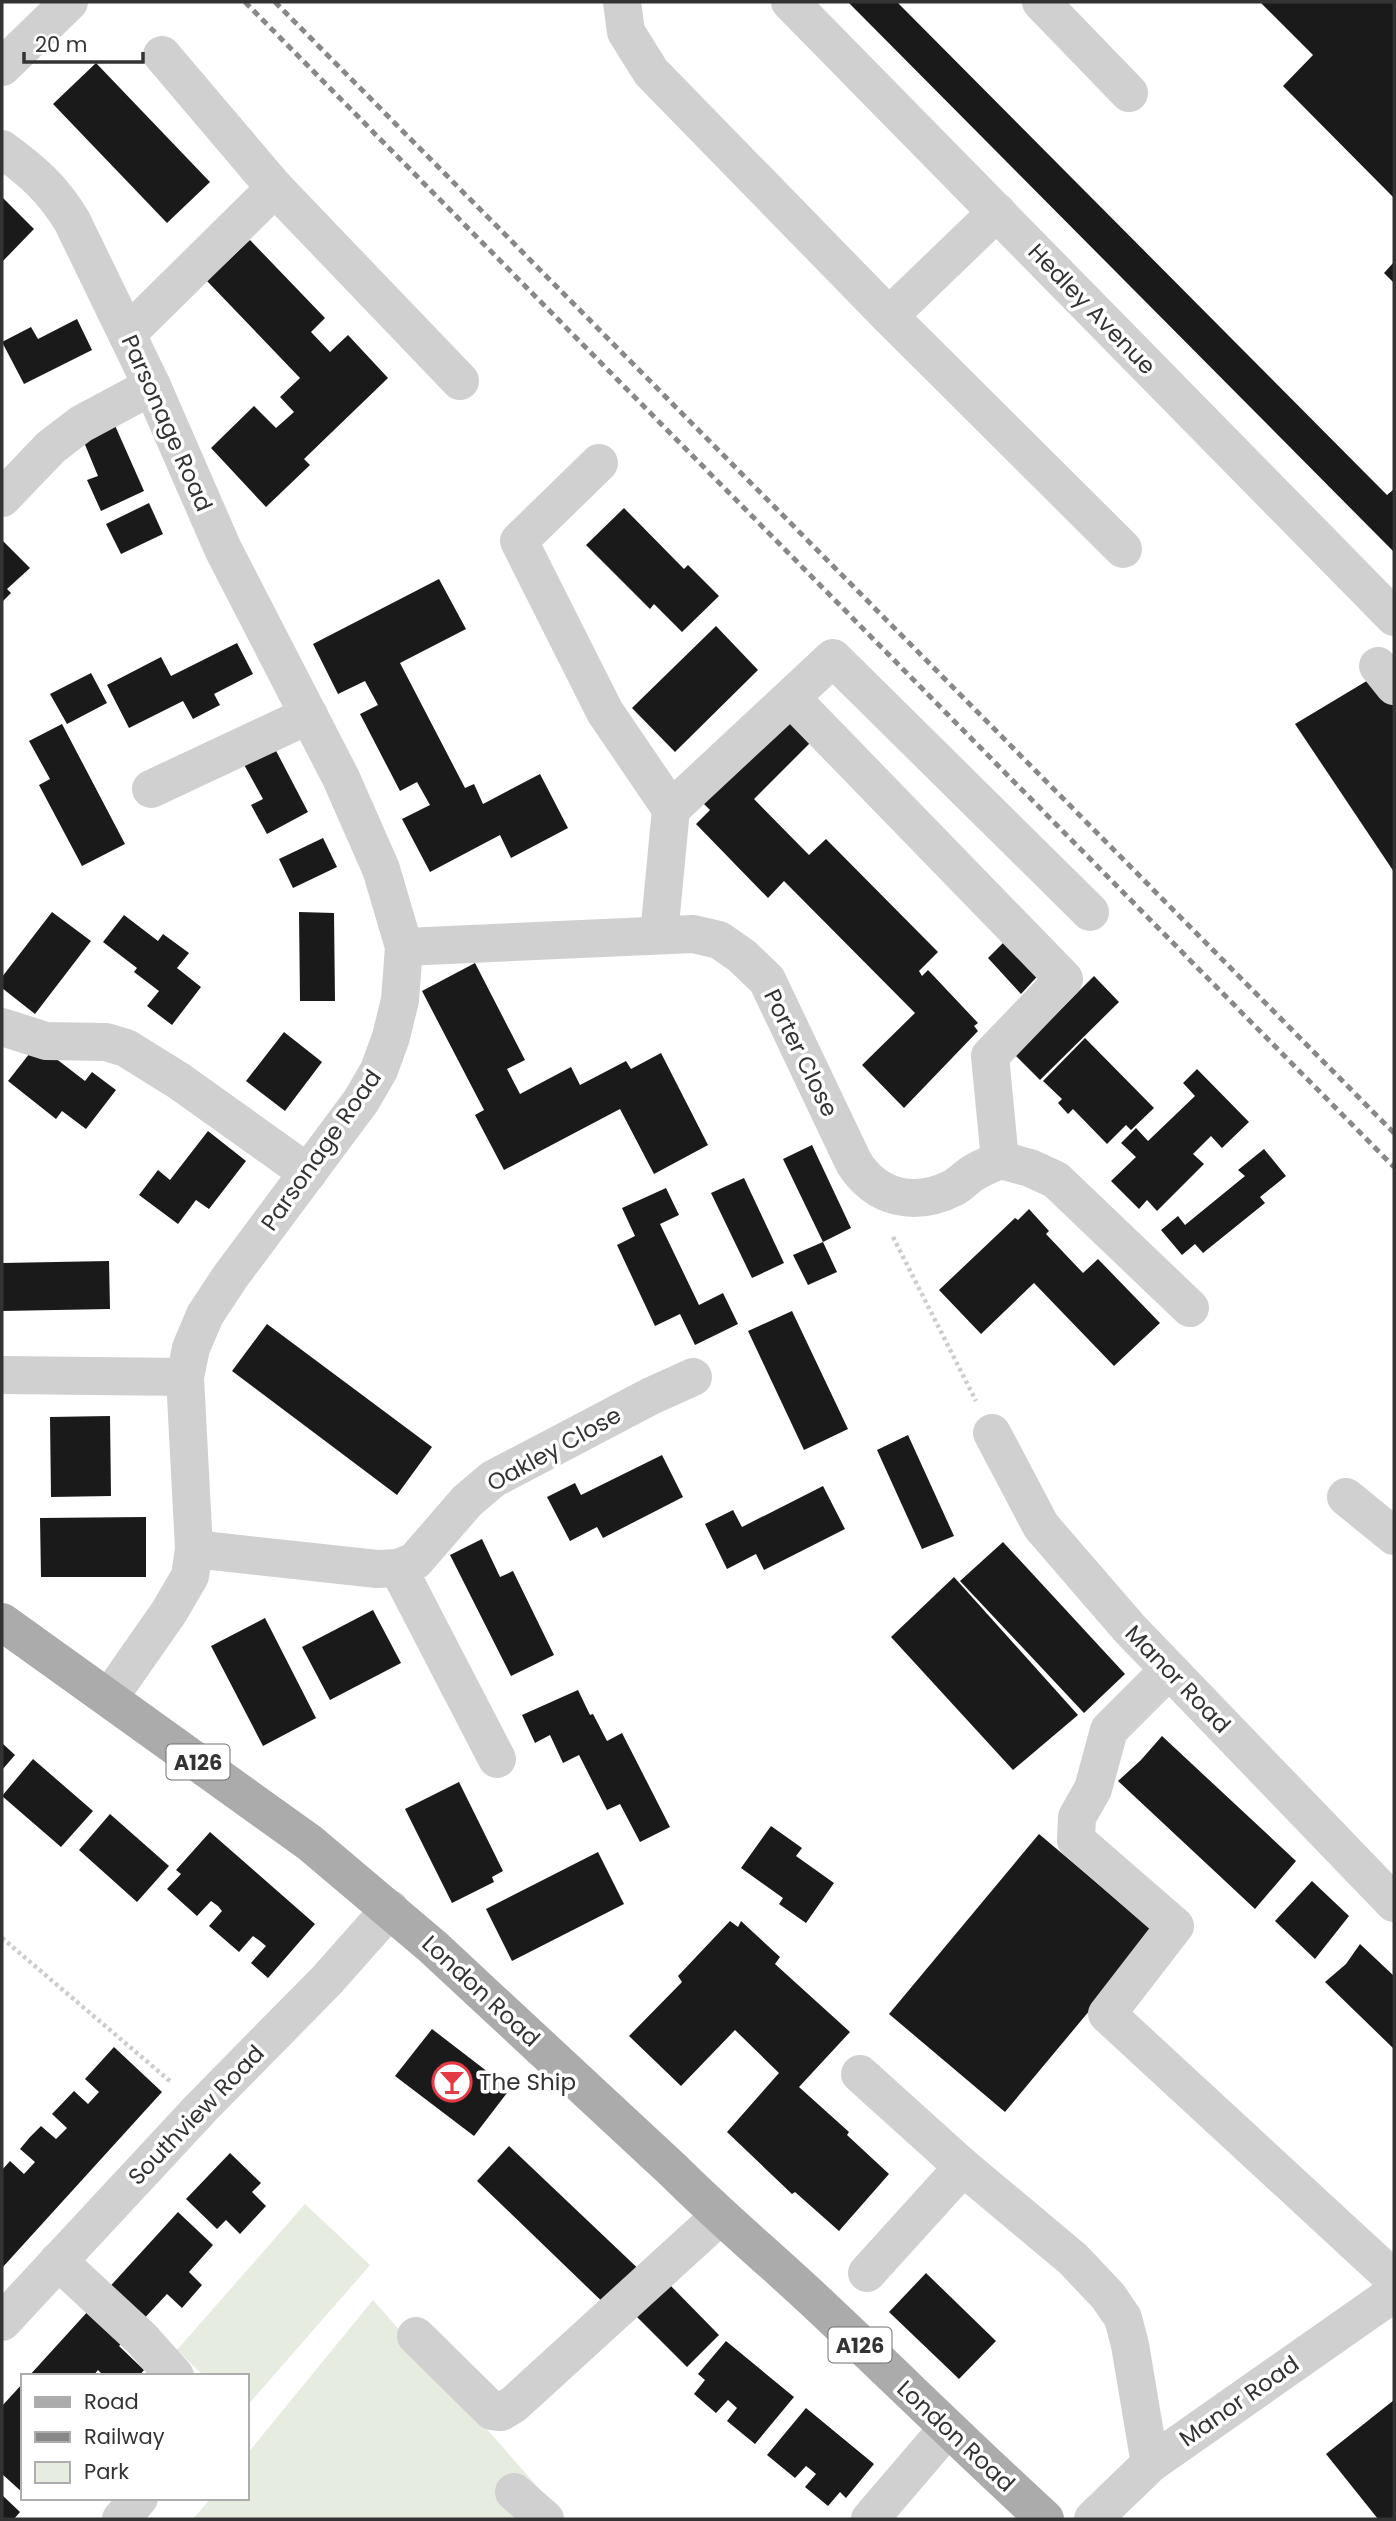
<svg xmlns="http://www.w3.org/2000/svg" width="1396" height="2521" viewBox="0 0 1396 2521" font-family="Poppins,sans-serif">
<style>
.green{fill:#e6ecdf}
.building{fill:#1a1a1a}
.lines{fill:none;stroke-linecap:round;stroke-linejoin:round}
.path{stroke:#cdcdcd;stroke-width:4.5;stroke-dasharray:3.5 3.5;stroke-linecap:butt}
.minor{stroke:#d0d0d0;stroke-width:38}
.major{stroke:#ababab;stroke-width:38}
.rail{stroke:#888;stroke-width:5;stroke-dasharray:7 5;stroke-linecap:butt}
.labels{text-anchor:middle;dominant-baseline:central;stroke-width:7;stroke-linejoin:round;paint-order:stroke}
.shield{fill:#fff;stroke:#707070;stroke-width:2}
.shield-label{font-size:21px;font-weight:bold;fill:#333}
.street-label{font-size:23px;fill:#333;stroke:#fff}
.poi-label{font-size:23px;fill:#333;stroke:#fff;text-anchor:start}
</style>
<rect width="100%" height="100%" fill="#fff"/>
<!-- green -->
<g class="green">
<path d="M305,2204L370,2265L247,2406V2376H204L177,2350Z"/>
<path d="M373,2300L566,2519H193L211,2498H247V2454Z"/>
</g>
<!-- building -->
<g class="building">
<path d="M848,2H897L1387,495L1394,489V552Z"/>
<path d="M1260,2H1394V198L1283,86L1313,55Z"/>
<path d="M96,63L210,182L167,223L53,104Z"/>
<path d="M2,197L34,229L2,262Z"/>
<path d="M250,240L325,318L311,332L330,352L348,335L388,378L304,459L310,465L266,507L211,448L254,406L276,428L294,412L280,397L300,378L207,281Z"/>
<path d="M1394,262V283L1384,273Z"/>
<path d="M77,319L92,350L24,384L2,342L31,327L38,339Z"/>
<path d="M113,421L144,491L101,511L87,480L98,476L81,435Z"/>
<path d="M149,503L163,534L121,554L106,524Z"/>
<path d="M624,508L684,569L688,565L719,596L682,632L654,604L650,609L586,545Z"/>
<path d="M2,540L30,568L7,589L11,593L2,602Z"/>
<path d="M439,579L466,629L400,663L465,788L474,784L483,804L540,774L568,828L511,858L500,835L430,872L402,819L430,805L417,782L400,791L360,714L378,705L365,681L338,694L313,644Z"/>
<path d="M716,626L758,670L675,752L632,708Z"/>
<path d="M237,643L253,674L214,694L220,705L193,719L183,701L129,728L107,685L161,657L171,676Z"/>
<path d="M91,673L107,703L67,724L50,694Z"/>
<path d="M1375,676L1394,705V872L1295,724Z"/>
<path d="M790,717L813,740L754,799L809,855L826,839L938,952L919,971L922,976L928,970L978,1023L974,1026L978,1031L904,1108L862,1065L915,1013L784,881L768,898L696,824L710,810L703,803Z"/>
<path d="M62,724L125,844L82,866L39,785L50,779L29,741Z"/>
<path d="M273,745L308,812L267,834L251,805L263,799L242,761Z"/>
<path d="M323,838L337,867L293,888L279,859Z"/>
<path d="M52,912L91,941L35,1014L2,988V977Z"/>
<path d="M299,912L334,913L335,1001H300Z"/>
<path d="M124,915L158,941L163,934L189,953L177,968L201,987L172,1025L147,1006L159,991L134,972L137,968L103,942Z"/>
<path d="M1012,934L1045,968L1021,994L988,958Z"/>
<path d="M475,963L525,1060L507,1069L520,1094L571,1067L580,1085L626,1061L631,1069L661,1053L708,1145L654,1174L620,1109L504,1170L475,1115L484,1110L422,991Z"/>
<path d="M1094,976L1119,1002L1040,1080L1015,1055Z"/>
<path d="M284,1032L322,1062L285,1111L246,1081Z"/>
<path d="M1085,1038L1154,1108L1131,1130L1126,1125L1107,1144L1073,1109L1068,1114L1058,1103L1062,1099L1043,1081Z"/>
<path d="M37,1044L85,1081L92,1072L116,1090L86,1129L62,1111L56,1119L8,1081Z"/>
<path d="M1197,1069L1249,1122L1222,1148L1211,1136L1193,1154L1204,1164L1157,1211L1147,1200L1139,1209L1111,1181L1136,1157L1121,1143L1136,1128L1148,1141L1195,1096L1183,1083Z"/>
<path d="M208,1131L246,1161L209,1209L196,1200L178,1224L139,1195L158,1170L170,1180Z"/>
<path d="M812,1145L851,1228L823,1242L783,1159Z"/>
<path d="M1264,1149L1286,1176L1260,1197L1265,1203L1203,1253L1195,1244L1182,1255L1161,1230L1178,1216L1185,1225L1245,1176L1238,1170Z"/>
<path d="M744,1178L784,1263L752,1278L711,1193Z"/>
<path d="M666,1188L679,1215L660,1224L699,1305L723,1293L738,1324L695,1345L680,1314L655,1326L617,1245L635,1236L622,1208Z"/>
<path d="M1029,1209L1049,1231L1046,1234L1083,1273L1098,1259L1160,1323L1114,1366L1034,1283L981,1334L939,1290L1015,1218L1018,1220Z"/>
<path d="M823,1242L837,1272L808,1285L793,1255Z"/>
<path d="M109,1261L110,1309L2,1311V1263Z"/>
<path d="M792,1311L848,1429L804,1450L748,1331Z"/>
<path d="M267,1324L432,1447L397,1495L232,1371Z"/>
<path d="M110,1416L111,1496L51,1497L50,1417Z"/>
<path d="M908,1435L954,1536L922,1549L877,1450Z"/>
<path d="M662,1455L683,1497L603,1538L597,1527L570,1541L547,1497L575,1483L581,1495Z"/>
<path d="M823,1486L845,1529L764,1570L756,1554L727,1569L705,1524L733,1510L742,1527Z"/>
<path d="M146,1517V1577H41L40,1518Z"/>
<path d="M482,1539L500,1577L513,1571L554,1655L511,1676L450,1555Z"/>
<path d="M1003,1542L1125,1674L1084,1713L960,1581Z"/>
<path d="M954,1577L1078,1715L1013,1770L891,1637Z"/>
<path d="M373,1610L401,1663L330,1700L302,1647Z"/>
<path d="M265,1618L316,1718L263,1746L211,1646Z"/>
<path d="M578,1690L590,1715L593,1714L607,1741L622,1733L670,1827L640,1842L620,1804L607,1810L579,1755L563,1763L550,1735L535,1743L522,1715Z"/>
<path d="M1162,1736L1296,1861L1255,1909L1118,1781L1141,1760Z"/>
<path d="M2,1743L15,1755L2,1770Z"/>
<path d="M33,1759L93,1811L61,1847L2,1796Z"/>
<path d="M459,1782L503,1871L492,1877L494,1882L452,1903L405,1809Z"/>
<path d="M110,1814L169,1866L137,1902L79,1850Z"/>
<path d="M771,1826L802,1848L796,1856L834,1883L806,1923L779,1904L783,1898L741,1868Z"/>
<path d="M210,1832L315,1924L268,1978L251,1963L266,1946L260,1941L253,1936L239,1952L209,1926L222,1911L218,1906L211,1901L197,1916L167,1889L181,1874L176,1870Z"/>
<path d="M1039,1834L1155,1932L1005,2112L889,2014Z"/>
<path d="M598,1852L624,1904L512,1961L486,1909Z"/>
<path d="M1312,1881L1349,1916L1315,1959L1275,1921Z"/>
<path d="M730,1921L738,1927L741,1921L780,1957L775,1964L850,2032L799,2087L849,2132L847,2135L889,2174L839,2231L795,2192L792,2194L727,2132L779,2073L735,2030L681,2086L629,2036L682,1982L678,1976Z"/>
<path d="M1360,1944L1394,1976V2049L1325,1982L1346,1964Z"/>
<path d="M432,2029L510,2089L474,2136L395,2076Z"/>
<path d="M114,2047L162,2092L2,2268V2170L10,2161L24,2174L35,2162L20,2149L30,2137L41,2126L56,2139L67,2128L52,2114L74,2091L88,2104L99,2092L85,2079Z"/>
<path d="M509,2146L647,2277L613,2312L477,2181Z"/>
<path d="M230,2153L261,2183L252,2192L266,2206L240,2234L226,2220L217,2229L186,2199Z"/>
<path d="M178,2212L213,2245L189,2272L202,2285L182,2308L167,2294L139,2324L104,2293Z"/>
<path d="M926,2273L996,2341L959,2379L889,2312Z"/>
<path d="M668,2283L719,2335L687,2367L635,2315Z"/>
<path d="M90,2309L124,2341L119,2346L144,2370L139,2376H104L98,2370L93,2376H29Z"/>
<path d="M726,2341L794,2397L755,2444L727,2421L737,2408L728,2400L716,2413L694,2394L705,2380L698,2374Z"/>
<path d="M23,2383V2493L2,2474V2406Z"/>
<path d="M1394,2400V2519H1378L1326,2454Z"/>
<path d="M806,2408L874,2464L846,2498L840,2492L828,2506L805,2487L816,2474L810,2469L806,2466L795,2478L767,2455Z"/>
<path d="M2,2495L20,2512L14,2519H2Z"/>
</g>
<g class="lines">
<!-- path -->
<g class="path">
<path d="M893,1237L976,1401"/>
<path d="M2,1938L171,2082"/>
</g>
<!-- minor -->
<g class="minor">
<path d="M622,2L626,32L651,72L889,316L1123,549"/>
<path d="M790,2L1394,617"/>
<path d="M1041,2L1129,93"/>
<path d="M162,55L275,188L460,381"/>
<path d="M2,67L69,2"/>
<path d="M2,149C32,171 52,188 72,221L152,386L223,549L341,778L381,869L404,947L400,1000L391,1037L379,1070L361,1101L230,1277L205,1315L191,1348L185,1377L194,1549L190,1576L169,1612L109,1698"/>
<path d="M889,316L997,212"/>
<path d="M127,334L275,188"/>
<path d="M599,463L519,541L605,712L671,809L659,935"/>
<path d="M2,498L51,447L81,424L152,386"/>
<path d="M1378,666L1394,686"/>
<path d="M791,698L1064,979L990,1056L1000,1160L1030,1168L1056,1180L1190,1308"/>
<path d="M151,789L309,715"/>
<path d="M671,809L833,658L1090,912"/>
<path d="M404,947L693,934L719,940L742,956L767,980L854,1163C877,1199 915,1207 953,1188C961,1184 967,1176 975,1172C983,1167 992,1164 1000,1160"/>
<path d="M2,1027L46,1041L106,1042L126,1048L179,1081L308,1173"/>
<path d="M2,1375L185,1377"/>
<path d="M992,1433L1041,1526L1130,1629L1394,1903"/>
<path d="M1346,1497L1394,1536"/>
<path d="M194,1549L377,1569L398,1568"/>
<path d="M1169,1670L1109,1730L1093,1789L1077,1817L1076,1840L1175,1926L1107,2014L1394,2279"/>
<path d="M497,1759L398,1568L415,1561L467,1501L493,1479L651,1396L693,1377"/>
<path d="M860,2074L963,2167"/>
<path d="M58,2261L141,2338L175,2376"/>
<path d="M867,2273L963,2167L1073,2259L1108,2296L1123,2318L1130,2345L1150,2464"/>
<path d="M2,2322L201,2108L327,1980L390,1909"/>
<path d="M416,2336L492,2411L501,2412L514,2404L719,2217"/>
<path d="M514,2492L545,2519"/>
<path d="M121,2519L139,2498"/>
<path d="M870,2519L947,2429"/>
<path d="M1093,2519L1150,2464L1394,2293"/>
</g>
<!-- major -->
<path class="major" d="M2,1622L310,1843L433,1947L674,2171C725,2222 780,2267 832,2317C903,2384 973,2453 1045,2519"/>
<!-- rail -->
<g class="rail">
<path d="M245,2L1394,1167"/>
<path d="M275,2L1394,1133"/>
</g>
</g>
<!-- icons -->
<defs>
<g id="bar-ring" transform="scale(2.0125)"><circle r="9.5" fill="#fff" stroke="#e63946" stroke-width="1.5"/><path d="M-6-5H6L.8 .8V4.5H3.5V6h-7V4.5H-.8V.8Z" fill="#e63946"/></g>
</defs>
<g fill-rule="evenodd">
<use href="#bar-ring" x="452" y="2082"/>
</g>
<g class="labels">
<!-- shield labels -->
<g class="shield">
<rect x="166.5" y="1744.5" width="63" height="35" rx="5"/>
<rect x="828.5" y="2327.5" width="63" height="35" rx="5"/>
</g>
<g class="shield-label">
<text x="198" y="1762">A126</text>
<text x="860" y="2345">A126</text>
</g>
<!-- street labels -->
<g class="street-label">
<text transform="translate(1092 309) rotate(46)">Hedley Avenue</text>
<text transform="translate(167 423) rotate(66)">Parsonage Road</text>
<text transform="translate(801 1053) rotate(64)">Porter Close</text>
<text transform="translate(321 1150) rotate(-55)">Parsonage Road</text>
<text transform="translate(554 1449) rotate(-29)">Oakley Close</text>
<text transform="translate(1178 1679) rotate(46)">Manor Road</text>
<text transform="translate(481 1991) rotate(43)">London Road</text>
<text transform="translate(196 2115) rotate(-46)">Southview Road</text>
<text transform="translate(1239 2401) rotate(-35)">Manor Road</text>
<text transform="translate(956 2436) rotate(43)">London Road</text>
</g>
<!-- poi labels -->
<g class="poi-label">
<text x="479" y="2082">The Ship</text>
</g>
</g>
<!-- border -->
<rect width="1396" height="2521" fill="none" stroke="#333333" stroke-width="7"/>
<!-- legend -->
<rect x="21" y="2374" width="228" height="126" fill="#ffffff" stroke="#adadad" stroke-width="2"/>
<rect x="35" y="2397" width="35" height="10" fill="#ababab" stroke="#adadad" stroke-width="2"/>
<text x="84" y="2409" font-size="21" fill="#333333">Road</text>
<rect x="35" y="2432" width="35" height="10" fill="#888888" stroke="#adadad" stroke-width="2"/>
<text x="84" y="2444" font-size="21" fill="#333333">Railway</text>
<rect x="35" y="2462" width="35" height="21" fill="#e6ecdf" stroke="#adadad" stroke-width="2"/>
<text x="84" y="2479" font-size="21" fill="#333333">Park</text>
<!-- scale -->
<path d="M24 52v10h119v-10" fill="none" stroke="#333333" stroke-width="3.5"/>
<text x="35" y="52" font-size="21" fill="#333333" stroke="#ffffff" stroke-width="5" paint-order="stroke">20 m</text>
</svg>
